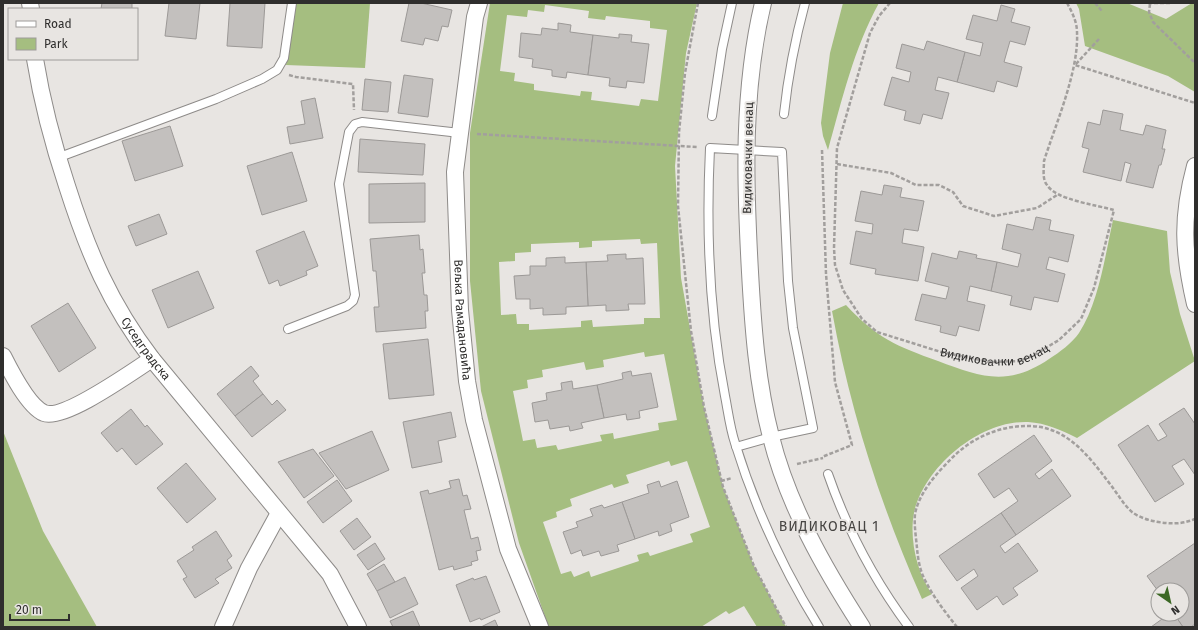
<svg xmlns="http://www.w3.org/2000/svg" width="1198" height="630" viewBox="0 0 1198 630" font-family="'Fira Sans',sans-serif">
<style>
.green{fill:#a5be80;fill-rule:evenodd}
.building{fill:#c3c0be;stroke:#9c9997}
.lines{fill:none;stroke-linecap:round;stroke-linejoin:round}
.lane-casing{stroke:#8e8b89;stroke-width:10}
.street-casing{stroke:#8e8b89;stroke-width:18}
.path{stroke:#a29f9d;stroke-width:2.5;stroke-dasharray:4 2;stroke-linecap:butt}
.lane{stroke:#fff;stroke-width:8}
.street{stroke:#fff;stroke-width:16}
.labels{text-anchor:middle;dominant-baseline:central;stroke-width:4;stroke-linejoin:round;paint-order:stroke}
.street-label{font-size:12px;fill:#2f2e2d;stroke:#e8e5e2}
.quarter-label{font-size:14px;letter-spacing:1px;fill:#474543;stroke:#e8e5e2}
</style>
<rect width="100%" height="100%" fill="#e8e5e2"/>
<!-- green -->
<g class="green">
<path d="M294,3H370L365,68L286,65Z"/>
<path d="M490,3H697L686,53L675,166L681,278L704,407L723,487L754,566L786,627H757L744,606L729,614L726,611L701,627H550L548,625L519,543L481,391L470,281V133ZM545,5L589,11L588,18L605,20L606,16L650,21V28L667,30L658,101L641,99L639,106L591,100L592,92L581,91L580,96L534,90V84L514,81L515,73L500,71L507,15L527,17L528,10L544,12ZM640,239L641,244L657,243L660,318H644V324L593,327L592,320L581,321V327L529,330V324H517L516,314L501,315L499,262L515,261V253L531,252V244L579,242V248L592,247V241ZM644,352L645,357L664,354L677,420L658,423L659,430L614,439L613,433L600,435L602,441L558,450L556,445L537,448L535,439L523,441L513,391L528,388L527,380L543,377L542,370L584,362L586,370L604,367L603,360ZM669,461L671,466L687,461L710,527L690,534L693,542L650,556L648,552L637,555L639,561L591,577L589,571L574,577L571,571L561,574L543,522L557,517L556,512L572,506L570,499L612,484L614,488L629,483L626,475Z"/>
<path d="M843,3H879C854,48 842,100 828,150L823,136L821,123L830,53Z"/>
<path d="M1076,3H1127L1166,19L1192,3H1195V92L1168,76L1085,46L1079,9Z"/>
<path d="M1113,220L1167,231L1170,272L1180,314L1195,361L1077,438C1061,430 1046,423 1028,422C980,420 924,467 914,513C909,539 917,573 932,594L922,599C881,507 850,410 832,311L846,305C877,338 896,346 938,361C980,377 1008,387 1049,359C1060,352 1072,343 1079,333C1099,302 1105,256 1113,220Z"/>
<path d="M3,431L43,531L97,627H3Z"/>
</g>
<!-- building -->
<g class="building">
<path d="M102,3H132V9H101Z"/>
<path d="M169,3H200L196,39L165,36Z"/>
<path d="M230,3H265L262,48L227,46Z"/>
<path d="M409,3H421L452,10L448,27L442,26L438,41L425,38L423,45L401,41Z"/>
<path d="M1001,5L1015,9L1011,22L1030,27L1025,45L1010,41L1004,62L1022,67L1017,87L997,81L994,92L957,82L965,52L980,56L983,43L966,39L973,15L997,21Z"/>
<path d="M558,23L571,25L570,32L593,35L588,75L567,72L566,78L552,76V70L532,67L533,59L519,57L521,33L541,35L542,28L558,30Z"/>
<path d="M619,34L632,35L631,42L649,44L644,83L627,81L626,88L609,86L610,78L588,75L593,35L619,38Z"/>
<path d="M927,41L965,52L957,82L938,77L935,90L949,93L942,119L923,114L920,124L904,120L906,111L884,105L892,77L909,82L911,72L896,68L902,44L924,50Z"/>
<path d="M404,75L433,79L428,117L398,113Z"/>
<path d="M365,79L391,82L388,112L362,110Z"/>
<path d="M315,98L323,138L290,144L287,127L305,124L301,101Z"/>
<path d="M1103,110L1123,114L1120,130L1143,135L1146,125L1166,130L1162,149H1165L1161,165H1159L1153,188L1126,182L1131,164L1125,162L1121,181L1083,172L1089,149L1082,147L1088,122L1100,125Z"/>
<path d="M170,126L183,166L135,181L122,141Z"/>
<path d="M360,139L425,144L423,175L358,172Z"/>
<path d="M292,152L307,201L262,215L247,166Z"/>
<path d="M425,183V222L369,223V184Z"/>
<path d="M884,185L902,188L900,197L924,201L918,231L904,229L902,243L924,247L918,281L875,274L876,269L850,264L856,231L872,234L873,224L855,221L861,191L882,195Z"/>
<path d="M159,214L167,234L136,246L128,226Z"/>
<path d="M1036,217L1051,220L1049,230L1074,235L1068,262L1049,257L1046,269L1065,274L1058,302L1034,297L1031,310L1010,305L1012,296L991,291L997,262L1018,267L1021,254L1002,249L1007,224L1033,230Z"/>
<path d="M304,231L318,266L306,271L307,275L280,286L278,280L269,284L256,251Z"/>
<path d="M419,235L420,250L423,249L425,273H422L424,295H427L428,311H425L426,328L376,332L374,307H379L376,271H373L370,239Z"/>
<path d="M959,251L977,255L976,258L997,262L991,291L970,286L967,301L985,305L979,331L959,326L956,336L940,332L941,326L915,320L922,294L946,299L949,287L925,281L932,253L957,259Z"/>
<path d="M626,254V259L643,258L645,304H628L629,310L606,311V305L588,306L586,262L608,261L607,255Z"/>
<path d="M565,257V263L586,262L588,306L566,307V314L543,315V308L530,309V299H516L514,276L530,275V266H546V258Z"/>
<path d="M198,271L214,308L168,328L152,290Z"/>
<path d="M68,303L96,348L59,372L31,326Z"/>
<path d="M428,339L434,395L389,399L383,344Z"/>
<path d="M251,366L259,376L253,381L263,394L235,416L217,394Z"/>
<path d="M631,371L632,376L651,373L658,407L639,411L640,418L627,420L626,414L604,418L597,385L623,379L622,373Z"/>
<path d="M572,381L573,389L597,385L604,418L581,423L583,428L570,431L569,426L550,429L548,420L535,422L532,403L547,400L546,393L562,390L561,383Z"/>
<path d="M263,394L272,405L277,400L286,410L252,437L235,416Z"/>
<path d="M1184,408L1195,424V475L1184,459L1172,466L1184,484L1155,502L1118,445L1148,425L1158,441L1167,436L1159,424Z"/>
<path d="M131,409L145,427L147,425L163,444L136,465L122,448L117,452L101,433Z"/>
<path d="M451,412L456,437L438,441L442,462L412,468L403,422Z"/>
<path d="M372,431L389,470L346,489L319,453Z"/>
<path d="M1034,435L1052,461L1035,474L1039,479L1052,469L1071,496L1016,535L1001,513L1018,501L1009,488L994,498L978,474Z"/>
<path d="M313,449L334,476L304,498L278,462Z"/>
<path d="M186,463L216,499L187,523L157,488Z"/>
<path d="M459,479L463,496L467,495L471,509L464,510L471,539L478,537L481,550L476,551L478,560L471,562L472,565L454,570L453,566L439,570L420,492L428,490L429,494L451,488L449,481Z"/>
<path d="M337,480L352,501L323,523L307,502Z"/>
<path d="M659,481L661,487L677,481L689,517L670,524L672,531L659,536L658,531L635,539L622,502L649,493L647,485Z"/>
<path d="M622,502L635,539L617,545L619,551L601,556L599,551L583,556L581,550L571,554L563,532L578,527L576,522L593,516L590,509L602,505L604,508Z"/>
<path d="M1001,513L1016,535L1000,546L1005,553L1018,543L1038,571L1013,588L1018,595L1003,605L997,596L977,610L961,588L978,576L974,569L957,581L939,556Z"/>
<path d="M357,518L371,537L354,550L340,531Z"/>
<path d="M216,531L232,556L227,560L232,568L215,579L219,583L195,598L183,579L187,577L177,561L194,550L192,547Z"/>
<path d="M375,543L385,559L368,570L357,555Z"/>
<path d="M1195,543V624L1191,627H1183L1174,614H1182V590L1158,591L1147,576Z"/>
<path d="M384,564L395,582L377,591L367,574Z"/>
<path d="M486,576L500,612L481,620L480,618L470,622L456,585L473,578L474,580Z"/>
<path d="M405,577L418,604L390,618L377,591Z"/>
<path d="M413,611L420,627H393L390,621Z"/>
<path d="M1169,614H1174L1183,627H1151Z"/>
<path d="M495,620L498,627H481Z"/>
</g>
<g class="lines">
<!-- lane casing -->
<g class="lane-casing">
<g id="lane">
<path d="M784,114C788,76 795,40 805,3"/>
<path d="M712,116L722,49L732,3"/>
<path d="M57,158L216,99L262,79L277,70L284,58L292,3"/>
<path d="M288,329L347,306L353,301L355,295L339,184L349,132L355,124L362,122L460,133"/>
<path d="M736,447L771,437L813,428L793,328L788,281L782,152L710,148C706,231 709,314 725,396C728,411 730,428 735,443C755,508 783,569 819,627"/>
<path d="M828,474C847,529 874,580 909,627"/>
</g>
</g>
<!-- street casing -->
<g class="street-casing">
<g id="street">
<path d="M30,3L31,9"/>
<path id="s2" d="M479,3L475,17L455,172L460,310L467,381L474,420L508,549L540,627"/>
<path d="M763,3C742,91 745,182 750,272C753,327 757,383 771,437C788,505 824,568 862,627"/>
<path id="s3" d="M35,59C42,102 53,144 67,186C88,252 110,304 152,359L330,574L358,627"/>
<path d="M1195,166C1181,218 1183,252 1195,304"/>
<path d="M3,356C11,372 28,406 44,413C64,421 133,371 152,359"/>
<path d="M223,627L249,568L279,513"/>
</g>
</g>
<!-- path -->
<g class="path">
<path d="M698,3L685,73L679,132L678,206L691,331L704,407L723,487L754,566L786,627"/>
<path id="s1" d="M890,3L879,16L870,33L837,148L834,248L835,265L843,290L862,319L877,332L941,352L990,362L1019,361L1034,355L1059,340L1081,319L1094,288L1114,210C1097,205 1056,200 1047,185C1042,179 1044,169 1044,161C1056,123 1079,71 1077,32C1077,22 1072,12 1067,3"/>
<path d="M1095,3L1102,11"/>
<path d="M1148,3H1171"/>
<path d="M1150,4L1149,12L1153,22L1195,63"/>
<path d="M1099,39L1075,65L1195,103"/>
<path d="M289,75L296,77L353,84L354,110"/>
<path d="M477,134L697,147"/>
<path d="M822,150L826,274L835,382L852,445L822,457"/>
<path d="M837,164L891,173L916,185H939L953,192L963,206L994,216L1037,208L1057,195"/>
<path d="M797,464L823,458"/>
<path d="M721,481L732,478"/>
<path d="M957,627C946,613 934,598 926,582C920,572 918,559 917,548C916,537 914,525 915,514C919,493 936,474 951,459C970,439 998,426 1026,426C1068,425 1090,458 1113,488C1119,496 1124,505 1132,512C1141,519 1155,522 1166,523C1177,524 1185,523 1195,519"/>
</g>
<!-- lane -->
<use href="#lane" class="lane"/>
<!-- street -->
<use href="#street" class="street"/>
</g>
<g class="labels">
<!-- street labels -->
<g class="street-label">
<text transform="translate(748 158) rotate(-89)">Видиковачки венац</text>
<text stroke="none"><textPath href="#s2" startOffset="319">Вељка Рамадановића</textPath></text>
<text stroke="none"><textPath href="#s1" startOffset="476">Видиковачки венац</textPath></text>
<text stroke="none"><textPath href="#s3" startOffset="313">Суседградска</textPath></text>
</g>
<!-- quarter labels -->
<g class="quarter-label">
<text x="829" y="526">ВИДИКОВАЦ 1</text>
</g>
</g>
<!-- border -->
<rect width="1198" height="630" fill="none" stroke="#2f2e2d" stroke-width="8"/>
<!-- legend -->
<rect x="8" y="8" width="130" height="52" fill="#e8e5e2" stroke="#9e9c9a"/>
<rect x="16" y="21" width="20" height="6" fill="#ffffff" stroke="#9e9c9a"/>
<text x="44" y="28" font-size="12" fill="#2f2e2d">Road</text>
<rect x="16" y="38" width="20" height="12" fill="#a5be80" stroke="#9e9c9a"/>
<text x="44" y="48" font-size="12" fill="#2f2e2d">Park</text>
<!-- north arrow -->
<g transform="translate(1170 602) rotate(146)"><circle r="19" fill="#e8e5e2" stroke="#9e9c9a"/>
<path d="M0-3L7 15L0 10L-7 15Z" fill="#3b6724"/>
<text y="-6" font-size="11" font-weight="bold" text-anchor="middle" fill="#2f2e2d">N</text>
</g>
<!-- scale -->
<path d="M10 614v6h59v-6" fill="none" stroke="#2f2e2d" stroke-width="2"/>
<text x="16" y="614" font-size="12" fill="#2f2e2d" stroke="#e8e5e2" stroke-width="3" paint-order="stroke">20 m</text>
</svg>
